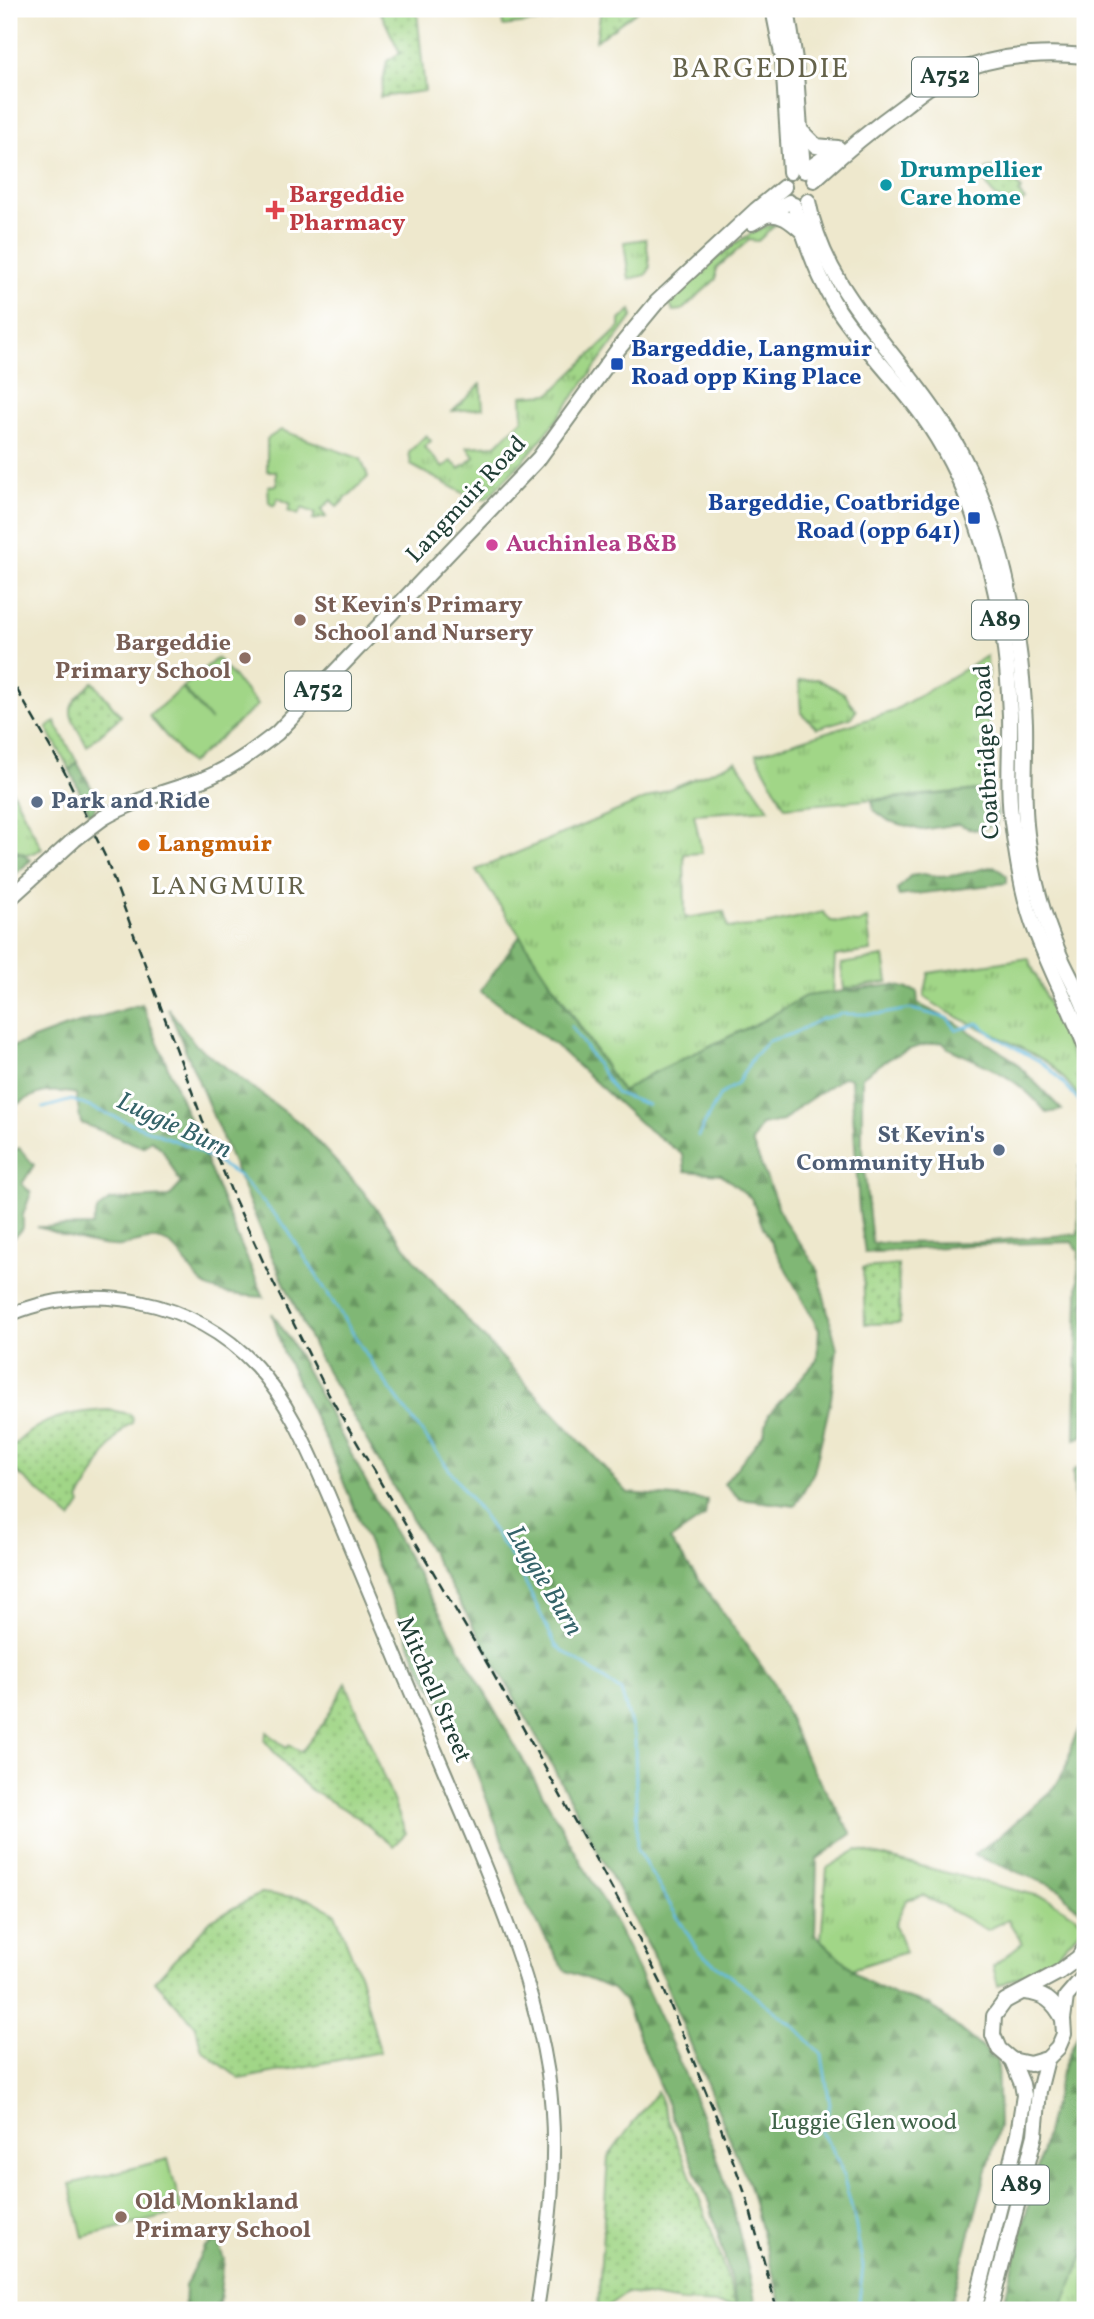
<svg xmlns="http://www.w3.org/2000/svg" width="1094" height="2319" viewBox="0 0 1094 2319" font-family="Vollkorn,serif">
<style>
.grass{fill:url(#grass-tufts);stroke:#608a5e;stroke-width:2}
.forest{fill:url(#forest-firs);stroke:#507a54;stroke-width:2}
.wetland{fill:url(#wetland-marsh);stroke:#608a5e;stroke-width:2}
.park{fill:url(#park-dots);stroke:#608a5e;stroke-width:2}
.pitch{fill:#a1d687;stroke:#608a5e;stroke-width:2}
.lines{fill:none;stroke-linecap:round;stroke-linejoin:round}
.stream{stroke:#66bde3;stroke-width:2.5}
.secondary-casing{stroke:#869280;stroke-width:16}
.primary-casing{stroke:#869280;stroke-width:18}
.secondary{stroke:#fff;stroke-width:12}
.primary{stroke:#fff;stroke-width:14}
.rail{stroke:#1f3d34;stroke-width:2.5;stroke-dasharray:10 5;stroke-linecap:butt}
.primary-bridge-casing{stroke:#869280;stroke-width:18;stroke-linecap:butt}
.primary-bridge{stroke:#fff;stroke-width:14}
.culture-dot{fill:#0f9aa8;stroke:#fff;stroke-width:2.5}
.health-dot{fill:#e0444e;stroke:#fff;stroke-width:2.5}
.transit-dot{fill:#1a4fb4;stroke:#fff;stroke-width:2.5}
.hotel-dot{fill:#d1479c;stroke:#fff;stroke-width:2.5}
.education-dot{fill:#8d6e63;stroke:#fff;stroke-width:2.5}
.service-dot{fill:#5c6f8a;stroke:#fff;stroke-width:2.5}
.food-dot{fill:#e8710a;stroke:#fff;stroke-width:2.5}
.labels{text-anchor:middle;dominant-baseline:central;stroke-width:6;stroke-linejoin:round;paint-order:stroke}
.shield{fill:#fff;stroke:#627771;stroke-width:2}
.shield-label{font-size:23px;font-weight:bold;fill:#1f3d34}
.culture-label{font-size:24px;font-weight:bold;fill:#0d838f;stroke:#fff;text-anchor:start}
.health-label{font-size:24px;font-weight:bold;fill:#be3a42;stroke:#fff;text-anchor:start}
.transit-label{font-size:24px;font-weight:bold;fill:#164399;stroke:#fff;text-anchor:start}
.street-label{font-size:24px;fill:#1f3d34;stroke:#fff}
.hotel-label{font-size:24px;font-weight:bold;fill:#b23c85;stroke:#fff;text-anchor:start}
.education-label{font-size:24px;font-weight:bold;fill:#785e54;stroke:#fff;text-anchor:start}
.service-label{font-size:24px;font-weight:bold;fill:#4e5e75;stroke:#fff;text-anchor:start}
.food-label{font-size:24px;font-weight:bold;fill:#c56008;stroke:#fff;text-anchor:start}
.park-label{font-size:24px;fill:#406349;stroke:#fff}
.neighbourhood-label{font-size:26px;letter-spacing:2px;fill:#65634b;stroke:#fff}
.water-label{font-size:26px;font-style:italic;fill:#346369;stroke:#fff}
.quarter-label{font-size:28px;letter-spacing:2px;fill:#65634b;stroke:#fff}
</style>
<defs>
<pattern id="grass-tufts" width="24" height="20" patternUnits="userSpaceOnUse" patternTransform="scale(1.75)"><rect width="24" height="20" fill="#a1d687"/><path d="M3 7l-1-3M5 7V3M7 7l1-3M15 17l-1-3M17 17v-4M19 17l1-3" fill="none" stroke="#83af6f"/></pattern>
<pattern id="forest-firs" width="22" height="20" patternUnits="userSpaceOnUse" patternTransform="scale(1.75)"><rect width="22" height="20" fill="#80b774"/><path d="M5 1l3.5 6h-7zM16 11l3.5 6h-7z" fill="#689660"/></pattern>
<pattern id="wetland-marsh" width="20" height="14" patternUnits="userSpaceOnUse" patternTransform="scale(1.75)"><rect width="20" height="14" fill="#a1d687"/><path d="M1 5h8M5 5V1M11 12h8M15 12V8" fill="none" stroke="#83af6f"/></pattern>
<pattern id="park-dots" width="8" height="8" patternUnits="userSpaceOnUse" patternTransform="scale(1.75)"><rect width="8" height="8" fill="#a1d687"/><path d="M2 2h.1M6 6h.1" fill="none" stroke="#83af6f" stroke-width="1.8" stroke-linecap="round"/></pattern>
</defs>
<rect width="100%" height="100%" fill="#fff"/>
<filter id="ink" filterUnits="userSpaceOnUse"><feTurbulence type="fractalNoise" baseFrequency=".0143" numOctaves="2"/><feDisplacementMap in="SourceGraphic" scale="14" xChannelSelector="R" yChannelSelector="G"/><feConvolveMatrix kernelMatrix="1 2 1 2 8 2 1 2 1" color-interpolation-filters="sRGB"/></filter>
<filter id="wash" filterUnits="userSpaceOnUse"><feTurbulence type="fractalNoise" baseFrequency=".00686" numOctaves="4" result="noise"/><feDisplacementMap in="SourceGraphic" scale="28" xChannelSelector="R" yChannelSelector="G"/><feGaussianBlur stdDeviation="1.57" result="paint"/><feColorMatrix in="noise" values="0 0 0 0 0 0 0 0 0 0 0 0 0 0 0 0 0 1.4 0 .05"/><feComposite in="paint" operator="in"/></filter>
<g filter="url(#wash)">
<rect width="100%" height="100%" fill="#eee8cd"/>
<!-- grass -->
<g class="grass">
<path d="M774,224L775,225L758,241L749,240L716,269V279L682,310L673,311L669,303C699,274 733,236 774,224Z"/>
<path d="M646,239L650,268L646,275L629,279L624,242Z"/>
<path d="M631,310L633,316L549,430L523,461L487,498L474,499L411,465L409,452L426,435L431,441L424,447L443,468L451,461L460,469L474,457L467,447L496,445L523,419L522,396L550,394L620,327V320Z"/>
<path d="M481,384L483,408L453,411Z"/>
<path d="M281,430L361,459L368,477L337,507L331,500L321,510L326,517L313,520L315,513L302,508L298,515L288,511L291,504L278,498L274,506L269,503L268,486L277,485L276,471H267V439Z"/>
<path d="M987,656L990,789L785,807L756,754L891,712Z"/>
<path d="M55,722L77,762L70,770L47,728Z"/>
<path d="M736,761L769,809L694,814L702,853L684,854L685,918L724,912L728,928L765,925L823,912L831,921L858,923L867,919L871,951L835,956L833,994L805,996L764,1020L647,1076L622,1092L572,1013L476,870Z"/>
<path d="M9,785L42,849L28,855L9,848Z"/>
<path d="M1028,958L1080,1073L1084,1103C1073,1090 1061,1072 1048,1063C1008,1037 962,1024 924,997L929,973Z"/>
<path d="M857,1850L1047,1898L1085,1922V1924L1051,1962L998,1986L993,1966L1022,1943L1008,1920L987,1930L923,1895L906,1900L895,1925L906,1952L851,1969L821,1940L827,1868Z"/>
<path d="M1085,2246V2310H1061Z"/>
</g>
<!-- forest -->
<g class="forest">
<path d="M77,762L97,798L94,812L90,815L70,770Z"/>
<path d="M990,789L998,812L996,825L974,830L958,824L921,830L889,821L874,810L872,801Z"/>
<path d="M9,853H20L31,860L9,880Z"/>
<path d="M994,866L1007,876V883L899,896L897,890L910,876L923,874L941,877L957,875Z"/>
<path d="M520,936L622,1092L647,1076L764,1020L805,996L893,985L917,991L918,1004L955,1022L1012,1059L1062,1110L1047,1113C1017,1076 989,1067 948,1048L942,1042C910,1045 887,1058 862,1077V1149L872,1243L980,1242L1078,1234L1079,1167L1085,1169V1405L1083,1436L1075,1439L1079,1251L1072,1242L970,1245L865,1253L859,1210L851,1078L843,1077L800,1106L783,1121L761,1125L752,1142L783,1219L817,1268L837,1349L831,1399L814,1472L795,1506L740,1499L724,1484L764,1433L769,1414L817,1360L819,1330L763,1227L751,1198L721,1174L685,1171L683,1155L640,1123L555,1045L480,991Z"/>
<path d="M142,1004L237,1236L264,1297C247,1296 210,1295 199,1280C189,1268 181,1252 168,1243C154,1234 135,1244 121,1246C94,1248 63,1234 37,1227L92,1226L98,1209L110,1200L169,1197L181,1184L162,1149L151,1140L143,1147L81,1123L76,1094C49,1089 39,1091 16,1105L12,1132L9,1135V1048L66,1027Z"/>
<path d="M168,1008L196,1045L301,1124L362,1190L419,1265L457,1309L628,1493L707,1500L705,1516L670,1540L773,1682L807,1760L852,1834L817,1859L815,1935L864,1980L895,1995L930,2005L997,2060L999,2126L949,2310H783L749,2185L656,1960L533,1730L317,1354L271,1254Z"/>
<path d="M19,1148L34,1165L22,1184L31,1193L23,1215V1227L12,1240L9,1241V1153Z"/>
<path d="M272,1313L290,1340L379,1506L610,1913C651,1995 690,2079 720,2166C735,2213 747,2262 757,2310H739L710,2205L624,2001L613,1989L564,1970L526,1903L470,1755L417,1661L330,1449L283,1352Z"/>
<path d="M1079,1467L1085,1512V1674L1073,1471Z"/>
<path d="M1085,1683V1913L1071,1903L1058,1888L974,1855L1002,1834L1055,1787L1068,1764L1071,1746L1084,1718Z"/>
<path d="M1085,2017V2251L1061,2310H1002L1061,2073Z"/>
<path d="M217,2241L224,2259L218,2310H184L185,2286L204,2248Z"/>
</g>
<!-- wetland -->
<path class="wetland" d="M817,679L844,693L856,711L851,718L817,728L801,713L799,681Z"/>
<!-- park -->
<g class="park">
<path d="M379,9H431L417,11L425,91L380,97L387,61L400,53Z"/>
<path d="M501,9H554L552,20L503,26Z"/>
<path d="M601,9H637L638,10L596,41Z"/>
<path d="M1002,166L1021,189L1019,193L1025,200L1016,207H1009C998,199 983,188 984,173L987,169Z"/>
<path d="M93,682L121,716L87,746C68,711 61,711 93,682Z"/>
<path d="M898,1265L900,1323L865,1324L863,1268Z"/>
<path d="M109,1410L130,1414L133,1418L132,1423C116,1428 90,1483 79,1500L81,1504L71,1519L10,1466L9,1451C37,1418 68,1412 109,1410Z"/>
<path d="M346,1683L406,1833L393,1846L356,1816L311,1790L293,1774L264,1740L267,1732L286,1748L290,1745L301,1752L323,1724Z"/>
<path d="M261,1893L310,1899L335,1913L360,1976L380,2052L240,2079L202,2050L195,2025L155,1981L211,1920Z"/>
<path d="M657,2091L710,2226L736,2305L682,2302L627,2293L603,2310H595L598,2306L608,2157Z"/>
</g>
<!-- pitch -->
<g class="pitch">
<path d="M217,658L258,705L190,764L149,716L182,688L211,721L183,687Z"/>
<path d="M884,957L888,982L844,989L841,964Z"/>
<path d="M168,2159L182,2212L83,2237L70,2184Z"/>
</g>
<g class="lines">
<!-- stream -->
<g class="stream">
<path d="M571,1026L616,1093L648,1105"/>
<path d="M43,1108L72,1100L191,1147L238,1175L285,1226L375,1368L486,1520L518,1567L556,1646L621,1691L635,1738L637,1850L698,1951L795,2027L822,2055L830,2105L821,2132L839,2161L854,2216L863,2267L858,2310"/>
<path d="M698,1136L720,1095L737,1084L753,1057L768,1041L792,1034L821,1019L841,1014H881L911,1009L947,1018L957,1030L978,1023C997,1040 1017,1048 1039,1061C1057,1073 1071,1092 1085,1108"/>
</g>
</g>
</g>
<g filter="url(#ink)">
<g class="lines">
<!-- secondary casing -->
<g class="secondary-casing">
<path id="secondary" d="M9,1315C93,1280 193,1299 256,1366C289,1402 309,1451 328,1494C347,1539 366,1585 385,1630C414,1701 445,1772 475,1843C507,1920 535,1991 548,2074C560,2154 549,2232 537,2310"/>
</g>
<!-- primary casing -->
<g class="primary-casing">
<g id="primary">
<path d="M773,9L783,59L790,172"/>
<path d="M787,9L795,60L803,170"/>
<path d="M800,130L816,146L838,148"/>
<path d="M805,171L835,150"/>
<path d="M814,180C843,153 873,128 905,105C919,94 933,82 949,75C992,56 1039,51 1085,56"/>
<path d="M808,201C825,290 890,344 938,416C958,444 974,477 986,510C1010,578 1022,651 1025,723C1026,760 1022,797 1027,834C1032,874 1042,914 1058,951C1066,971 1078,989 1085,1009"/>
<path d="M794,205C806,241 818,279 839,311C864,348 896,379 922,415C946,449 965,488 978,528C998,587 1008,652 1010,715C1011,748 1007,782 1011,815C1016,851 1021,890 1033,924C1048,966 1069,1005 1085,1045"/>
<path d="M764,215C781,212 791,221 803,232"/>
<path d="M752,223L789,202"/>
<path d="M103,818C135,799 169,792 204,779C231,768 254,751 277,733L539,458L619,348L657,302L756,210L784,187"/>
<path d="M9,899L75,839"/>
<path d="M1024,1992C1044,1994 1053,2000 1063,2019"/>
<path d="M1012,2060L1030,2064L1047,2059L1058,2048L1064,2034L1063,2019L1066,1997L1085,1975"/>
<path d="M974,2310L1018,2134L1024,2095L1022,2084L1012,2060L999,2049L993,2035L994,2016L1005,2001L1059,1972L1078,1958L1085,1948"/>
<path d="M990,2310L1035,2135L1039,2091L1047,2059"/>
</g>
</g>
<!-- secondary -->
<use href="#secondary" class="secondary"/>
<!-- primary -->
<use href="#primary" class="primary"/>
<!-- rail -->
<path class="rail" d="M9,676L64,771L105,856L204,1124L234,1198L267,1270L329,1395L491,1670L626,1914L662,1985L721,2128L747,2199L777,2310"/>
<!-- primary-bridge casing -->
<g class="primary-bridge-casing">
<path id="primary-bridge" d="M75,839L103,818"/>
</g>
<!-- primary-bridge -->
<use href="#primary-bridge" class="primary-bridge"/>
</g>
</g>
<!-- markers -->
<circle class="culture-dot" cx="886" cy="185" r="7"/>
<path class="health-dot" d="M271.5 199.5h7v7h7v7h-7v7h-7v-7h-7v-7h7z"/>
<g class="transit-dot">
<rect x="610" y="357" width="14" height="14" rx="3.5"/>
<rect x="967" y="511" width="14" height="14" rx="3.5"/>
</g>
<circle class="hotel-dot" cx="492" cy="545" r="7"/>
<g class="education-dot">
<circle cx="300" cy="620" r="7"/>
<circle cx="245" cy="658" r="7"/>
<circle cx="121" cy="2217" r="7"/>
</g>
<g class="service-dot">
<circle cx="37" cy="802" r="7"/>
<circle cx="999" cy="1150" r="7"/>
</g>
<circle class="food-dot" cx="144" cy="845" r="7"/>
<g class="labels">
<!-- shield labels -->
<g class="shield">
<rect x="912" y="57.5" width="66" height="39" rx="5"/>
<rect x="972" y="600.5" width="56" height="39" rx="5"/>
<rect x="285" y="671.5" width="66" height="39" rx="5"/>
<rect x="993" y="2165.5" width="56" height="39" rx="5"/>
</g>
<g class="shield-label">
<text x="945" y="77">A752</text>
<text x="1000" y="620">A89</text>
<text x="318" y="691">A752</text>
<text x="1021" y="2185">A89</text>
</g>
<!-- culture labels -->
<g class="culture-label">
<text x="900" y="171">Drumpellier<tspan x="900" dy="28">Care home</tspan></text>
</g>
<!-- health labels -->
<g class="health-label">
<text x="289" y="196">Bargeddie<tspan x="289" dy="28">Pharmacy</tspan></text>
</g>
<!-- transit labels -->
<g class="transit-label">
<text x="631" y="350">Bargeddie, Langmuir<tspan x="631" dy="28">Road opp King Place</tspan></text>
<text x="960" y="504" text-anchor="end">Bargeddie, Coatbridge<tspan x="960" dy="28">Road (opp 641)</tspan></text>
</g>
<!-- street labels -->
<g class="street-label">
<text transform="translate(467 500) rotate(-47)">Langmuir Road</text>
<text transform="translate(988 752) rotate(-93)">Coatbridge Road</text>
<text transform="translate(433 1690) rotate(67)">Mitchell Street</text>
</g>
<!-- hotel labels -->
<g class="hotel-label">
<text x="506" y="545">Auchinlea B&amp;B</text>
</g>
<!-- education labels -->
<g class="education-label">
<text x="314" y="606">St Kevin's Primary<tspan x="314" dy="28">School and Nursery</tspan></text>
<text x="231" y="644" text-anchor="end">Bargeddie<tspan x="231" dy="28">Primary School</tspan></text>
<text x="135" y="2203">Old Monkland<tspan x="135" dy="28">Primary School</tspan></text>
</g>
<!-- service labels -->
<g class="service-label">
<text x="51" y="802">Park and Ride</text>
<text x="985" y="1136" text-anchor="end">St Kevin's<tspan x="985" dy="28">Community Hub</tspan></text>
</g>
<!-- food labels -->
<g class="food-label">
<text x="158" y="845">Langmuir</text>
</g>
<!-- park labels -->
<g class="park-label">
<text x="864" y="2123">Luggie Glen wood</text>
</g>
<!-- neighbourhood labels -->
<g class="neighbourhood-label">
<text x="229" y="887">LANGMUIR</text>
</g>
<!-- water labels -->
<g class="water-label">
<text transform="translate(174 1126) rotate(25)">Luggie Burn</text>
<text transform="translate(544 1581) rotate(59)">Luggie Burn</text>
</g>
<!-- quarter labels -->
<g class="quarter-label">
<text x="761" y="69">BARGEDDIE</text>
</g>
</g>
<!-- margin -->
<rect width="1094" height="2319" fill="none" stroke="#fff" stroke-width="35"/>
</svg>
